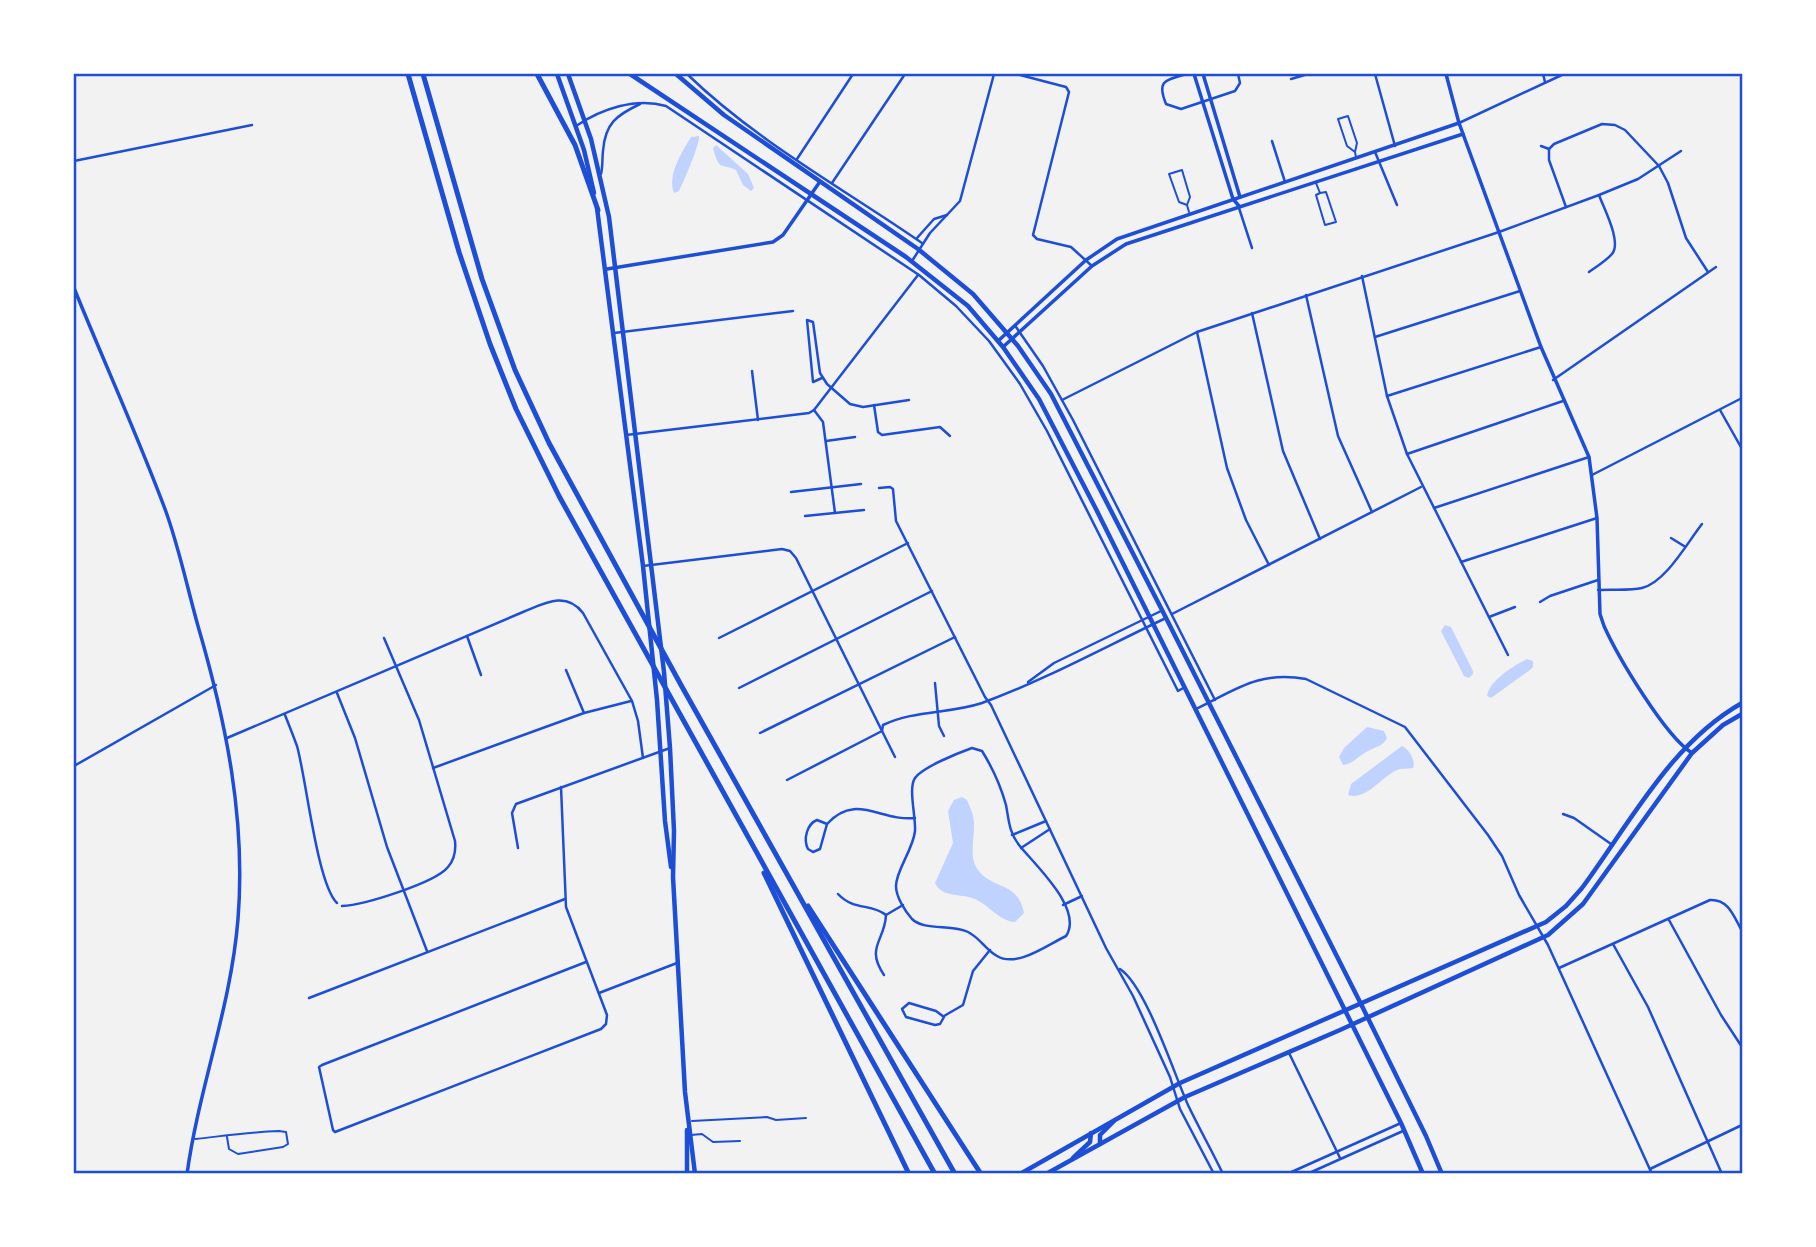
<svg xmlns="http://www.w3.org/2000/svg" width="1816" height="1247" viewBox="0 0 1816 1247" font-family="Lato,sans-serif">
<style>
.water{fill:#bfd3fe}
.lines{fill:none;stroke-linecap:round;stroke-linejoin:round}
.service{stroke:#1d4ed8;stroke-width:2}
.minor{stroke:#1d4ed8;stroke-width:2.5}
.tertiary{stroke:#1d4ed8;stroke-width:3.5}
.secondary{stroke:#1d4ed8;stroke-width:4.5}
.primary{stroke:#1d4ed8;stroke-width:4.5}
.motorway{stroke:#1d4ed8;stroke-width:5}
.neatline{fill:none;stroke:#1d4ed8;stroke-width:2.5}
</style>
<rect width="100%" height="100%" fill="#f2f2f2"/>
<!-- water -->
<g class="water">
<path d="M699,136C700,144 684,181 679,191L674,193C667,175 682,152 691,137Z"/>
<path d="M716,145L748,174L754,188L751,191L743,185L736,170C720,162 720,173 713,148Z"/>
<path d="M1445,625L1451,627L1473,671V674L1469,678L1464,676L1441,631Z"/>
<path d="M1527,659L1533,661V667L1530,670L1491,698L1487,696C1489,681 1513,666 1527,659Z"/>
<path d="M1367,727L1384,731L1387,738C1382,747 1377,746 1368,751C1358,756 1355,763 1343,765L1339,757L1344,748Z"/>
<path d="M1402,746C1409,749 1416,761 1413,768C1408,769 1402,768 1397,770C1381,777 1366,801 1348,795L1351,784Z"/>
<path d="M962,797L967,800C969,805 972,811 973,816C977,832 967,856 978,870C993,890 1018,881 1024,913L1015,922C999,921 989,905 975,899C960,893 942,898 935,883L953,843L948,811L954,800Z"/>
</g>
<g class="lines">
<!-- service -->
<g class="service">
<path d="M1355,152L1347,146L1338,119L1348,116L1357,143L1355,152L1356,157"/>
<path d="M1316,183L1320,193L1316,195L1325,225L1336,222L1326,192L1320,193"/>
<path d="M1187,205L1179,202L1169,174L1182,170L1190,197L1187,205L1189,212"/>
<path d="M692,1121L767,1117L776,1120L806,1118"/>
<path d="M691,1135L702,1134L713,1142L740,1141"/>
<path d="M195,1139C223,1136 251,1132 279,1131L286,1132L288,1144L283,1147L238,1154L229,1149L227,1137"/>
</g>
<!-- minor -->
<g class="minor">
<path d="M687,74C756,141 844,189 922,243"/>
<path d="M1016,74L1066,87L1069,92L1033,235L1037,239L1071,247L1092,266"/>
<path d="M1187,74C1166,80 1156,80 1166,104L1181,109L1235,91L1240,83L1238,74"/>
<path d="M1375,74L1395,146"/>
<path d="M1543,74L1545,82"/>
<path d="M1291,79L1308,74"/>
<path d="M1459,123L1564,74"/>
<path d="M576,126C601,109 636,97 666,106L919,275L956,306L989,341L1020,384L1047,431L1178,691L1185,687"/>
<path d="M1272,141L1285,182"/>
<path d="M1541,146L1549,149"/>
<path d="M1375,152L1397,205"/>
<path d="M797,159L853,74"/>
<path d="M74,161L252,125"/>
<path d="M601,174C603,166 602,159 603,151C605,123 617,115 640,104"/>
<path d="M832,183L905,74"/>
<path d="M1566,207L1549,160V149L1554,144L1602,124L1615,125L1625,130L1659,166L1668,183L1686,238L1708,272"/>
<path d="M1239,208L1252,248"/>
<path d="M917,238L934,219L947,215"/>
<path d="M912,261L930,233L960,201L994,74"/>
<path d="M1589,272C1596,267 1606,261 1612,254C1622,242 1604,209 1599,195"/>
<path d="M1362,276L1387,396L1407,454L1508,655"/>
<path d="M1306,295L1338,436L1372,512"/>
<path d="M1252,313L1283,451L1320,539"/>
<path d="M1016,327L1043,366L1073,420L1215,700"/>
<path d="M1197,332L1227,468L1246,520L1269,565"/>
<path d="M614,333L793,311"/>
<path d="M1375,337L1520,291"/>
<path d="M752,371L758,420"/>
<path d="M822,378L813,382L807,320L813,322L820,373L827,384L850,404L863,407L909,400"/>
<path d="M1553,380L1716,267"/>
<path d="M1387,396L1541,347"/>
<path d="M1062,400L1197,332L1499,232L1599,195L1638,179L1681,151"/>
<path d="M874,405L878,432L882,435L940,427L950,436"/>
<path d="M814,410L823,422L835,513"/>
<path d="M1720,410L1742,449"/>
<path d="M626,435L809,413L814,410L918,275"/>
<path d="M826,441L855,437"/>
<path d="M1407,454L1563,401"/>
<path d="M1592,475L1742,398"/>
<path d="M879,488L890,487L893,489L896,521L985,697L991,705L1106,948L1133,996L1170,1077L1180,1109L1214,1174"/>
<path d="M791,492L861,484"/>
<path d="M1434,508L1589,457"/>
<path d="M805,516L864,510"/>
<path d="M1671,538L1684,546"/>
<path d="M1461,562L1597,518"/>
<path d="M643,566L782,549L790,551L796,558L882,731L787,780"/>
<path d="M1598,590C1612,589 1629,591 1642,588C1666,582 1687,543 1702,524"/>
<path d="M1540,602L1550,596L1598,580"/>
<path d="M1172,614L1421,487"/>
<path d="M1489,617L1515,607"/>
<path d="M467,636L481,675"/>
<path d="M719,638L908,543"/>
<path d="M566,670L584,713"/>
<path d="M1028,682L1054,663L1161,611"/>
<path d="M935,683L939,726L944,736"/>
<path d="M739,688L932,591"/>
<path d="M337,693L355,738L387,847L427,951"/>
<path d="M1196,709C1237,689 1258,671 1306,679L1405,727L1488,835L1502,856L1519,895L1548,945L1652,1174"/>
<path d="M285,715C289,725 293,735 297,746C306,777 317,884 337,903"/>
<path d="M760,733L955,637"/>
<path d="M227,738L523,612C545,603 566,591 583,613L632,701L638,721L643,758"/>
<path d="M972,748L982,751C992,767 1001,787 1006,805C1009,821 1009,832 1019,845C1034,864 1084,909 1066,936C1047,945 1017,968 997,956C986,950 980,938 968,932C952,924 924,931 912,919C905,911 896,897 896,886C896,870 913,850 915,831C916,817 908,788 915,778C923,767 958,753 972,748Z"/>
<path d="M895,757L882,731L883,725C914,710 949,714 982,703C1045,680 1105,647 1166,618"/>
<path d="M74,766L216,685"/>
<path d="M433,768L584,713L631,701"/>
<path d="M561,787L566,907L607,1015L606,1024L601,1029L335,1132L333,1130L319,1067L322,1065L586,962"/>
<path d="M1563,814L1574,818L1611,844"/>
<path d="M817,820L827,824L820,849L813,852L808,849C803,839 807,824 817,820Z"/>
<path d="M827,824C856,792 881,822 915,818"/>
<path d="M1012,835L1046,821"/>
<path d="M518,848L512,813L516,804L670,748"/>
<path d="M1021,848L1050,829"/>
<path d="M838,894C854,911 871,903 886,915C885,941 865,947 884,975"/>
<path d="M1063,905L1082,896"/>
<path d="M342,906C364,905 435,883 448,867C455,859 456,851 455,841L419,720L384,638"/>
<path d="M886,915L903,905"/>
<path d="M1669,920L1721,1015L1742,1047"/>
<path d="M1613,944L1648,1007L1722,1174"/>
<path d="M1559,968L1710,900C1729,899 1734,917 1742,931"/>
<path d="M1120,969C1146,986 1174,1074 1188,1105C1199,1128 1212,1151 1223,1174"/>
<path d="M599,993L677,963"/>
<path d="M309,998L565,899"/>
<path d="M909,1003L936,1011L944,1017L940,1024L935,1025L906,1017L902,1009Z"/>
<path d="M944,1016L963,1005L973,971L990,950"/>
<path d="M1289,1053L1340,1158"/>
<path d="M1650,1169L1742,1125"/>
<path d="M1287,1174L1401,1123"/>
<path d="M1307,1174L1403,1131"/>
</g>
<!-- tertiary -->
<g class="tertiary">
<path d="M1194,74L1233,199L1239,206"/>
<path d="M1203,74L1240,197"/>
<path d="M1446,74L1459,123L1541,347L1589,457L1597,518L1600,614L1604,626C1618,657 1665,736 1692,753"/>
<path d="M607,269L773,242L783,235L819,183"/>
<path d="M74,288C104,362 137,434 165,509C179,547 187,587 198,626C226,722 246,819 238,919C231,1007 199,1087 187,1174"/>
<path d="M998,341L1086,260L1117,239L1459,123"/>
<path d="M1003,347L1092,266L1126,244L1463,134"/>
</g>
<!-- secondary -->
<g class="secondary">
<path d="M1100,1144V1135L1114,1121"/>
<path d="M1073,1158L1090,1142L1091,1133"/>
<path d="M1020,1174L1180,1083L1546,922L1566,906L1582,888C1630,823 1671,743 1742,703"/>
<path d="M1046,1174L1185,1097L1340,1030L1548,935L1583,904L1692,753L1723,725L1742,714"/>
</g>
<!-- primary -->
<g class="primary">
<path d="M557,74L584,150L594,193"/>
<path d="M568,74L591,139L609,217L664,672L670,748L674,831L673,877L685,1092L695,1174"/>
<path d="M630,74L906,257L968,306L1003,347L1039,399L1096,509L1401,1123L1423,1174"/>
<path d="M676,74L724,115L918,249L973,294L1018,346L1051,394L1162,610L1361,1004L1426,1136L1442,1174"/>
<path d="M597,208L643,566L657,700L665,821L671,867"/>
<path d="M687,1174V1130"/>
</g>
<!-- motorway -->
<g class="motorway">
<path d="M408,74L459,252L490,344L516,409L559,496L935,1174"/>
<path d="M423,74L482,279L515,370L549,443L681,685L955,1174"/>
<path d="M537,74L575,145L598,210"/>
<path d="M764,873L909,1174"/>
<path d="M808,906L981,1174"/>
</g>
</g>
<!-- border -->
<rect width="1816" height="1247" fill="none" stroke="#ffffff" stroke-width="150"/>
<rect x="75" y="75" width="1666" height="1097" class="neatline"/>
</svg>
